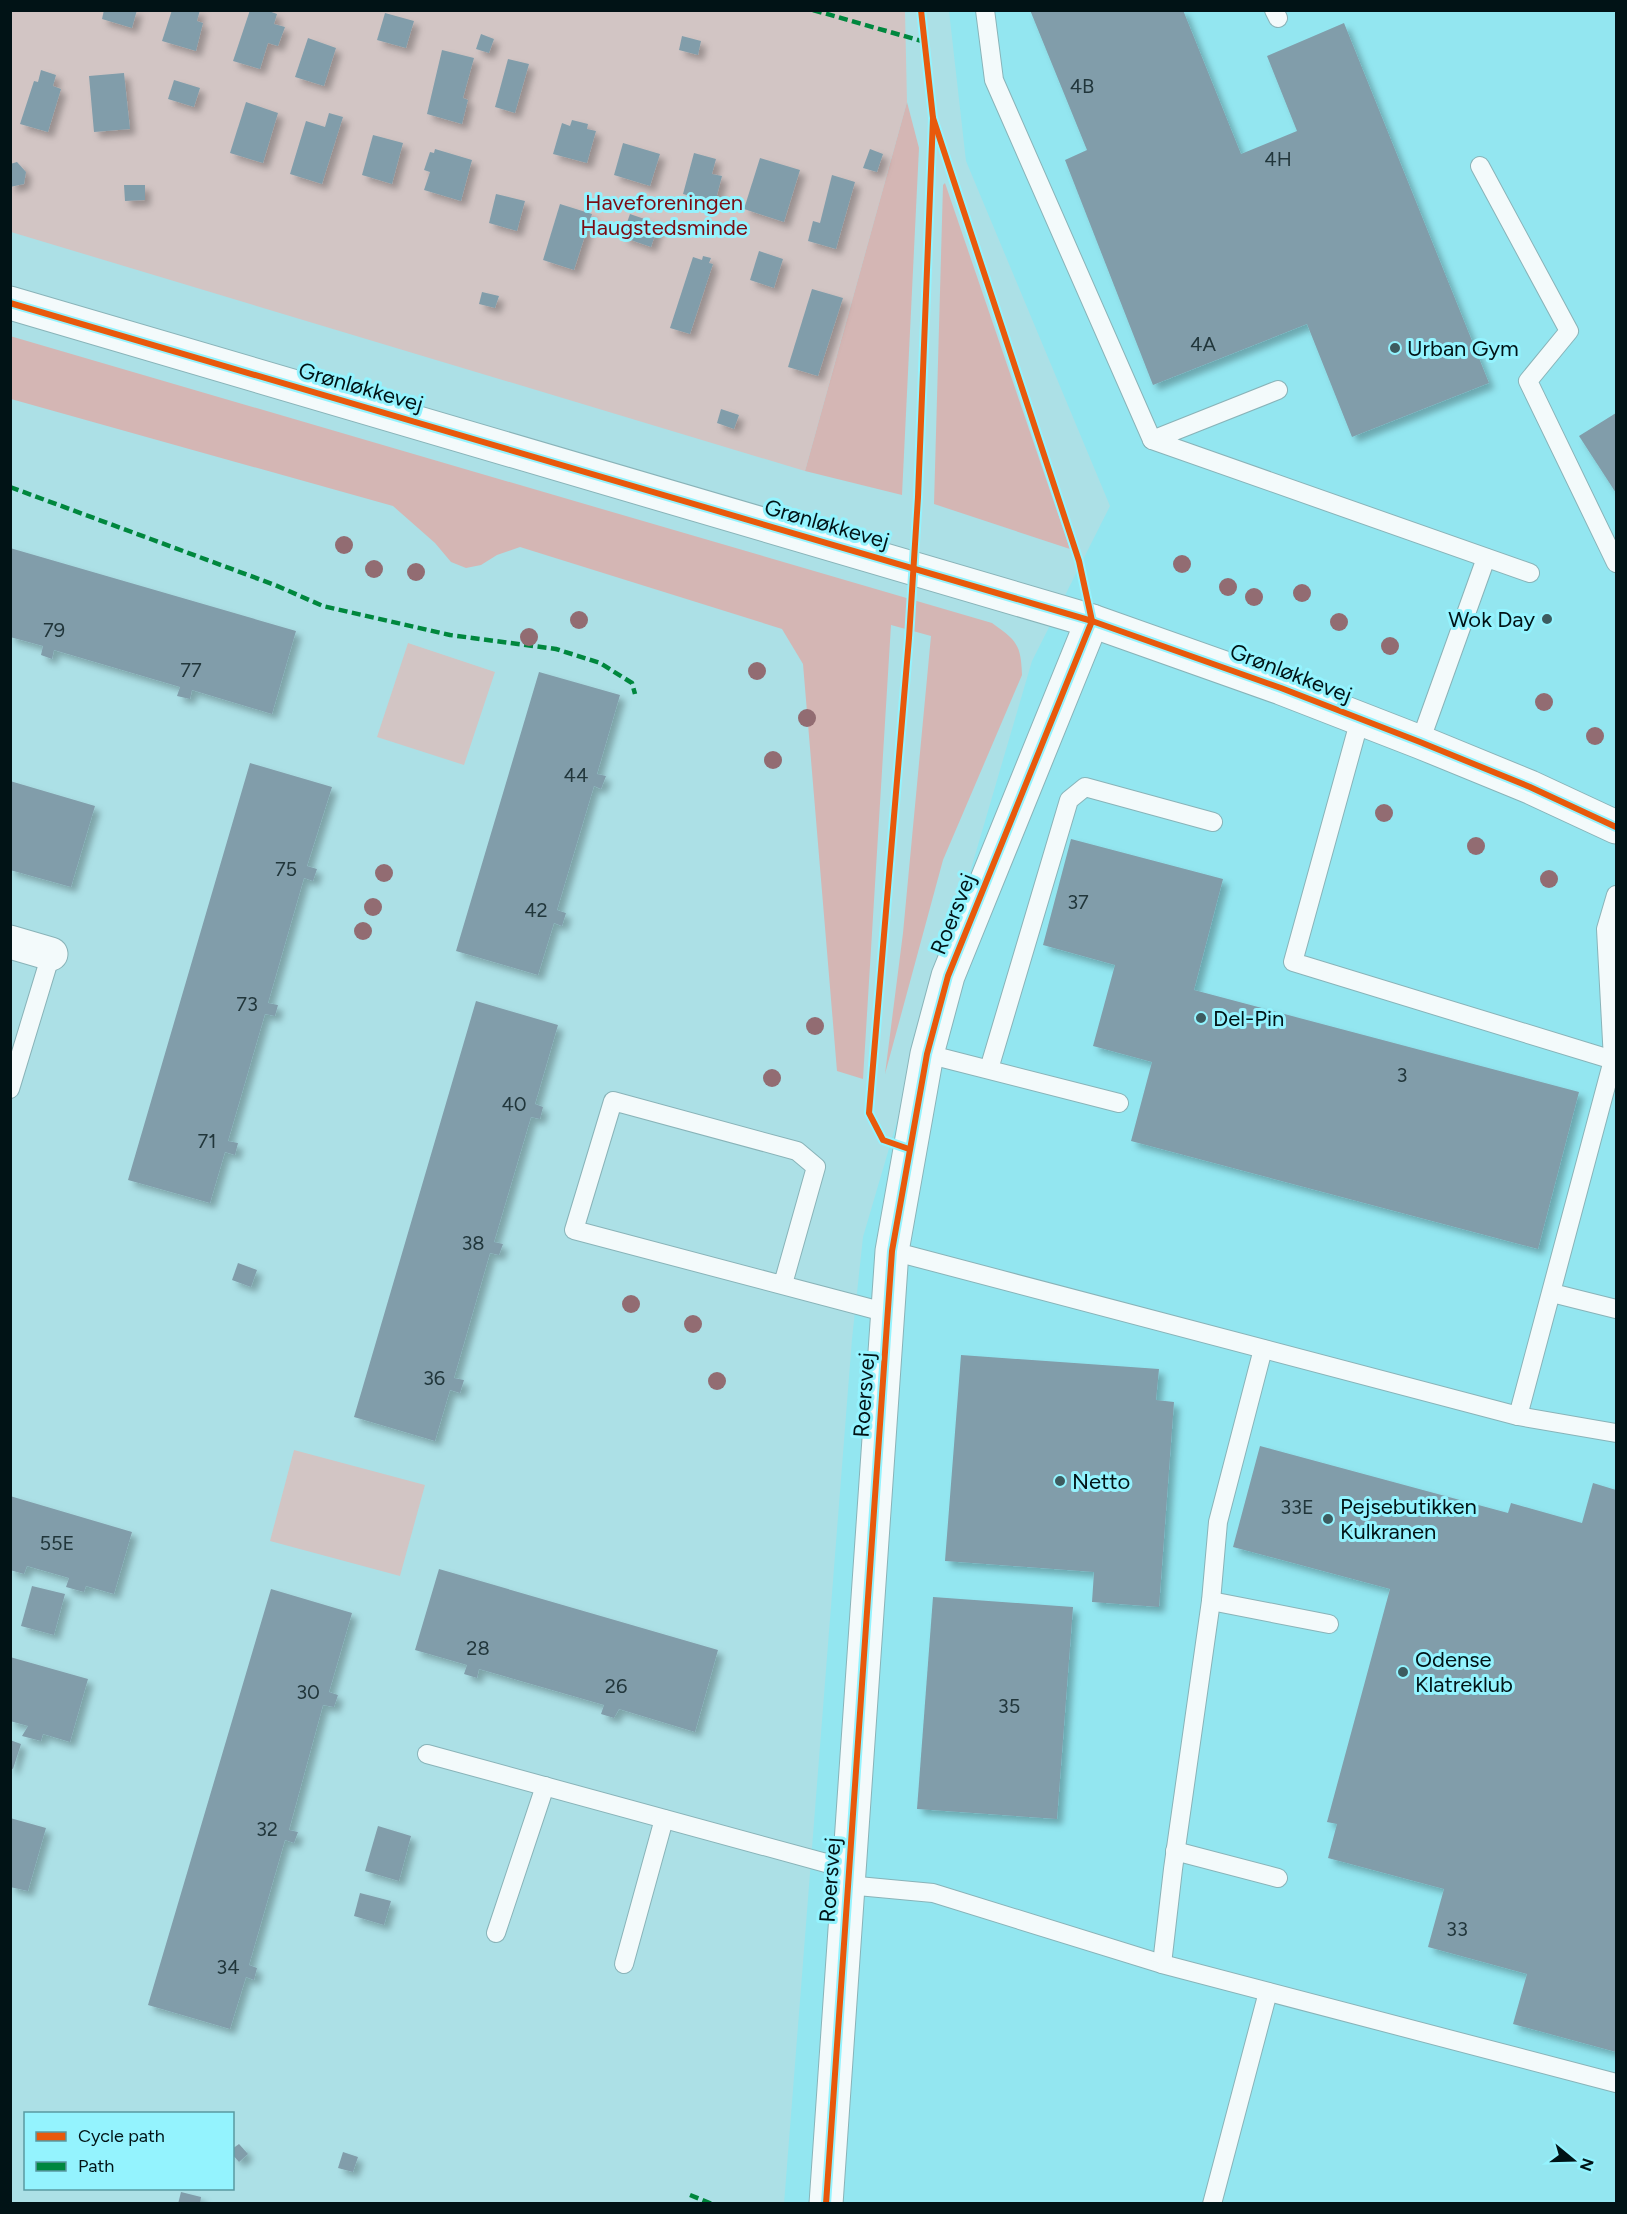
<svg xmlns="http://www.w3.org/2000/svg" width="1627" height="2214" viewBox="0 0 1627 2214" font-family="Figtree,sans-serif">
<style>
.built{fill:#93e6f0}
.green{fill:#d2c5c4}
.forest{fill:#d4b6b4}
.building{fill:#819daa;filter:url(#shadow)}
.lines{fill:none;stroke-linecap:round;stroke-linejoin:round}
.lane-casing{stroke:#89b3b8;stroke-width:20}
.street-casing{stroke:#89b3b8;stroke-width:35}
.secondary-casing{stroke:#89b3b8;stroke-width:35}
.lane{stroke:#f3fafb;stroke-width:18}
.street{stroke:#f3fafb;stroke-width:33}
.secondary{stroke:#f3fafb;stroke-width:33}
.quiet{stroke:#00873e;stroke-width:4.5;stroke-dasharray:9 4.5;stroke-linecap:butt}
.cycleway-casing{stroke:#94f3fe;stroke-width:10}
.cycleway{stroke:#e8590c;stroke-width:6}
.tree{fill:#926c72}
.poi-dot{fill:#3d5b5f;stroke:#94f3fe;stroke-width:2}
.labels{text-anchor:middle;dominant-baseline:central;stroke-width:6;stroke-linejoin:round;paint-order:stroke}
.number-label{font-size:20px;fill:#21363b}
.park-label{font-size:22px;fill:#7c0d14;stroke:#94f3fe}
.poi-label{font-size:22px;fill:#011316;stroke:#94f3fe;text-anchor:start}
.street-label{font-size:22px;fill:#011316;stroke:#94f3fe}
</style>
<defs>
<filter id="shadow"><feDropShadow dx="5.5" dy="5.5" stdDeviation="3" flood-color="#0004"/></filter>
</defs>
<rect width="100%" height="100%" fill="#ace0e6"/>
<!-- built -->
<path class="built" d="M949,11H1616V2203L784,2204L852,1339L863,1237L1032,661L1110,506L966,161Z"/>
<!-- green -->
<g class="green">
<path d="M10,11H905L907,102L805,471L11,232Z"/>
<path d="M408,643L495,672L464,765L377,737Z"/>
<path d="M294,1450L425,1485L400,1576L270,1541Z"/>
</g>
<!-- forest -->
<g class="forest">
<path d="M907,102L919,148L902,495L805,471Z"/>
<path d="M945,183L1070,549L934,504L943,185Z"/>
<path d="M10,336L992,623C1016,640 1021,644 1022,675L943,860L885,1074L903,933L931,636L891,625L863,1079L837,1071L803,664L782,629L520,547L497,555L481,565L466,568L451,562L435,543L393,506L11,399Z"/>
</g>
<!-- building -->
<g class="building">
<path d="M104,10H137L132,28L102,19Z"/>
<path d="M172,10H200L197,21L203,23L196,51L162,41Z"/>
<path d="M250,10H266L277,14L274,24L285,27L278,46L268,43L260,69L233,61Z"/>
<path d="M1030,10H1183L1241,154L1297,131L1267,56L1344,23L1489,383L1352,437L1307,324L1153,385L1065,160L1087,150Z"/>
<path d="M385,13L414,21L406,48L377,40Z"/>
<path d="M481,34L494,39L489,53L476,49Z"/>
<path d="M682,36L701,41L698,55L679,50Z"/>
<path d="M308,38L336,48L324,86L295,77Z"/>
<path d="M442,50L474,58L463,98L468,100L462,124L427,114Z"/>
<path d="M508,59L529,64L515,113L495,107Z"/>
<path d="M41,70L56,75L53,86L61,89L48,132L20,124L34,81L38,82Z"/>
<path d="M124,73L130,129L94,132L89,76Z"/>
<path d="M174,80L200,88L194,107L168,99Z"/>
<path d="M246,102L278,113L263,163L230,153Z"/>
<path d="M329,113L343,117L322,184L290,174L306,121L325,127Z"/>
<path d="M572,120L588,124L587,129L596,131L587,163L553,154L562,123L570,126Z"/>
<path d="M373,135L403,143L392,184L362,175Z"/>
<path d="M623,143L660,154L650,186L614,175Z"/>
<path d="M435,149L472,160L461,201L424,190L430,172L424,170L430,152L434,153Z"/>
<path d="M870,149L883,154L877,172L863,168Z"/>
<path d="M694,153L716,159L712,174L722,176L715,203L683,194Z"/>
<path d="M760,158L800,170L784,222L744,209Z"/>
<path d="M17,162L26,172L24,184L10,187V164Z"/>
<path d="M832,175L855,182L836,249L808,241L813,221L820,223Z"/>
<path d="M124,185H145V200L125,201Z"/>
<path d="M496,194L525,201L517,231L489,223Z"/>
<path d="M560,204L592,214L574,270L543,260Z"/>
<path d="M630,214L659,224L651,247L622,237Z"/>
<path d="M759,251L783,259L774,288L750,280Z"/>
<path d="M703,256L711,258L709,263L713,264L690,334L670,328L693,257L702,260Z"/>
<path d="M812,289L843,298L818,376L788,367Z"/>
<path d="M482,292L499,296L495,308L479,304Z"/>
<path d="M721,409L739,415L734,429L717,423Z"/>
<path d="M1616,413V493L1579,436Z"/>
<path d="M10,548L296,631L272,714L192,690L190,699L177,696L180,687L54,650L52,659L41,655L43,646L10,637Z"/>
<path d="M539,672L620,695L597,774L606,776L601,789L594,786L557,910L566,913L562,926L554,923L538,975L456,951Z"/>
<path d="M250,763L332,787L307,866L317,869L313,881L304,878L268,1003L278,1005L275,1016L265,1014L228,1141L238,1143L235,1155L225,1152L210,1203L128,1180Z"/>
<path d="M10,781L95,806L71,887L10,870Z"/>
<path d="M1071,839L1223,879L1194,990L1579,1092L1538,1249L1131,1141L1152,1062L1093,1046L1115,965L1043,945Z"/>
<path d="M476,1001L558,1025L535,1104L543,1107L540,1119L531,1117L494,1242L503,1244L499,1255L490,1253L454,1378L464,1380L460,1393L450,1390L435,1441L354,1417Z"/>
<path d="M238,1263L257,1270L251,1287L232,1280Z"/>
<path d="M961,1355L1159,1369L1156,1400L1174,1402L1159,1607L1092,1602L1094,1572L945,1561Z"/>
<path d="M1260,1446L1508,1513L1511,1503L1582,1523L1593,1483L1616,1490V2052L1513,2024L1527,1974L1428,1947L1444,1889L1328,1858L1337,1824L1327,1822L1390,1589L1233,1547Z"/>
<path d="M10,1496L132,1532L114,1594L86,1586L84,1592L66,1587L69,1578L27,1566L24,1574L10,1570Z"/>
<path d="M439,1569L718,1650L695,1732L619,1709L614,1718L601,1714L604,1705L479,1669L477,1678L464,1674L467,1665L415,1650Z"/>
<path d="M32,1586L65,1594L54,1635L21,1626Z"/>
<path d="M271,1589L352,1613L329,1692L338,1695L334,1707L323,1705L289,1830L298,1832L294,1843L285,1840L249,1965L257,1968L254,1980L246,1977L230,2029L148,2005Z"/>
<path d="M933,1597L1073,1607L1057,1819L917,1809Z"/>
<path d="M10,1657L88,1679L70,1742L43,1734L41,1741L22,1736L28,1726L10,1721Z"/>
<path d="M10,1740L21,1744L13,1769L10,1768Z"/>
<path d="M10,1818L46,1828L28,1891L10,1887Z"/>
<path d="M378,1826L411,1836L399,1881L365,1871Z"/>
<path d="M360,1893L391,1901L384,1925L354,1916Z"/>
<path d="M239,2144L248,2154L239,2162L232,2154V2149Z"/>
<path d="M343,2152L358,2157L353,2172L338,2168Z"/>
<path d="M181,2192L201,2197L200,2204H178Z"/>
</g>
<g class="lines">
<!-- lane casing -->
<g class="lane-casing">
<g id="lane">
<path d="M985,10L994,80L1152,440"/>
<path d="M1274,10L1278,18"/>
<path d="M1480,166L1569,331L1528,381L1616,563"/>
<path d="M1278,390L1152,440L1530,573"/>
<path d="M1360,719L1293,962L1613,1060"/>
<path d="M1420,742L1486,558"/>
<path d="M927,1054L1119,1103"/>
<path d="M989,1069L1069,800L1085,787L1213,822"/>
<path d="M10,1089L51,954"/>
<path d="M892,1251L1518,1416L1616,1433"/>
<path d="M783,1284L816,1167L797,1151L613,1101L574,1230L888,1313"/>
<path d="M1552,1293L1616,1309"/>
<path d="M1518,1416L1613,1060L1606,929L1616,895"/>
<path d="M1211,1601L1329,1624"/>
<path d="M427,1754L848,1869"/>
<path d="M1175,1851L1278,1878"/>
<path d="M847,1885L933,1893L1162,1964L1616,2083"/>
<path d="M496,1933L545,1786"/>
<path d="M624,1964L664,1819"/>
<path d="M1162,1964L1173,1869L1211,1601L1218,1522L1263,1349"/>
<path d="M1212,2204L1268,1992"/>
</g>
</g>
<!-- street casing -->
<g class="street-casing">
<g id="street">
<path d="M10,942L51,954"/>
<path d="M826,2204L892,1251L927,1054L948,976L1092,621"/>
</g>
</g>
<!-- secondary casing -->
<g class="secondary-casing">
<path id="secondary" d="M10,303L1092,621L1281,688L1420,742L1530,787L1616,827"/>
</g>
<!-- lane -->
<use href="#lane" class="lane"/>
<!-- street -->
<use href="#street" class="street"/>
<!-- secondary -->
<use href="#secondary" class="secondary"/>
<!-- quiet -->
<g class="quiet">
<path d="M813,10L925,42"/>
<path d="M10,487L275,585L323,606L450,635L556,649L600,663L632,683L635,694"/>
<path d="M690,2195L712,2204"/>
</g>
<!-- cycleway casing -->
<g class="cycleway-casing">
<g id="cycleway">
<path d="M921,10L933,118L1079,561L1092,621"/>
<path d="M10,303L1092,621L1281,688L1420,742L1530,787L1616,827"/>
<path d="M909,1149L883,1140L869,1113L909,638L918,497L933,118"/>
<path d="M826,2204L892,1251L927,1054L948,976L1092,621"/>
</g>
</g>
<!-- cycleway -->
<use href="#cycleway" class="cycleway"/>
</g>
<!-- trees -->
<g class="tree">
<circle cx="344" cy="545" r="9"/>
<circle cx="1182" cy="564" r="9"/>
<circle cx="374" cy="569" r="9"/>
<circle cx="416" cy="572" r="9"/>
<circle cx="1228" cy="587" r="9"/>
<circle cx="1302" cy="593" r="9"/>
<circle cx="1254" cy="597" r="9"/>
<circle cx="579" cy="620" r="9"/>
<circle cx="1339" cy="622" r="9"/>
<circle cx="529" cy="637" r="9"/>
<circle cx="1390" cy="646" r="9"/>
<circle cx="757" cy="671" r="9"/>
<circle cx="1544" cy="702" r="9"/>
<circle cx="807" cy="718" r="9"/>
<circle cx="1595" cy="736" r="9"/>
<circle cx="773" cy="760" r="9"/>
<circle cx="1384" cy="813" r="9"/>
<circle cx="1476" cy="846" r="9"/>
<circle cx="384" cy="873" r="9"/>
<circle cx="1549" cy="879" r="9"/>
<circle cx="373" cy="907" r="9"/>
<circle cx="363" cy="931" r="9"/>
<circle cx="815" cy="1026" r="9"/>
<circle cx="772" cy="1078" r="9"/>
<circle cx="631" cy="1304" r="9"/>
<circle cx="693" cy="1324" r="9"/>
<circle cx="717" cy="1381" r="9"/>
</g>
<!-- markers -->
<g class="poi-dot">
<circle cx="1395" cy="348" r="6"/>
<circle cx="1547" cy="619" r="6"/>
<circle cx="1201" cy="1018" r="6"/>
<circle cx="1060" cy="1481" r="6"/>
<circle cx="1328" cy="1519" r="6"/>
<circle cx="1403" cy="1672" r="6"/>
</g>
<g class="labels">
<!-- number labels -->
<g class="number-label">
<text x="1082" y="86">4B</text>
<text x="1278" y="159">4H</text>
<text x="1203" y="344">4A</text>
<text x="54" y="630">79</text>
<text x="191" y="670">77</text>
<text x="576" y="775">44</text>
<text x="286" y="869">75</text>
<text x="1078" y="902">37</text>
<text x="536" y="910">42</text>
<text x="247" y="1004">73</text>
<text x="1402" y="1075">3</text>
<text x="514" y="1104">40</text>
<text x="207" y="1141">71</text>
<text x="473" y="1243">38</text>
<text x="434" y="1378">36</text>
<text x="1297" y="1507">33E</text>
<text x="57" y="1543">55E</text>
<text x="478" y="1648">28</text>
<text x="616" y="1686">26</text>
<text x="308" y="1692">30</text>
<text x="1009" y="1706">35</text>
<text x="267" y="1829">32</text>
<text x="1457" y="1929">33</text>
<text x="228" y="1967">34</text>
</g>
<!-- park labels -->
<g class="park-label">
<text x="664" y="202">Haveforeningen<tspan x="664" dy="25">Haugstedsminde</tspan></text>
</g>
<!-- poi labels -->
<g class="poi-label">
<text x="1407" y="348">Urban Gym</text>
<text x="1535" y="619" text-anchor="end">Wok Day</text>
<text x="1213" y="1018">Del-Pin</text>
<text x="1072" y="1481">Netto</text>
<text x="1340" y="1506">Pejsebutikken<tspan x="1340" dy="25">Kulkranen</tspan></text>
<text x="1415" y="1659">Odense<tspan x="1415" dy="25">Klatreklub</tspan></text>
</g>
<!-- street labels -->
<g class="street-label">
<text transform="translate(361 387) rotate(16)">Grønløkkevej</text>
<text transform="translate(827 524) rotate(16)">Grønløkkevej</text>
<text transform="translate(1291 673) rotate(21)">Grønløkkevej</text>
<text transform="translate(953 914) rotate(-68)">Roersvej</text>
<text transform="translate(864 1395) rotate(-86)">Roersvej</text>
<text transform="translate(830 1880) rotate(-86)">Roersvej</text>
</g>
</g>
<!-- border -->
<rect width="1627" height="2214" fill="none" stroke="#011316" stroke-width="24"/>
<!-- legend -->
<rect x="24" y="2112" width="210" height="78" fill="#94f3fe" stroke="#5999a1" stroke-width="1.5"/>
<rect x="36" y="2132" width="30" height="9" fill="#e8590c" stroke="#5999a1" stroke-width="1.5"/>
<text x="78" y="2142" font-size="18" fill="#011316">Cycle path</text>
<rect x="36" y="2162" width="30" height="9" fill="#00873e" stroke="#5999a1" stroke-width="1.5"/>
<text x="78" y="2172" font-size="18" fill="#011316">Path</text>
<!-- north arrow -->
<g transform="translate(1573 2160) rotate(109)" stroke="#94f3fe" stroke-width="4.5" paint-order="stroke">
<path d="M0-4.5L10 22L0 15L-10 22Z" fill="#011316"/>
<text y="-9" font-size="16" font-weight="bold" text-anchor="middle" fill="#011316">N</text>
</g>
</svg>
